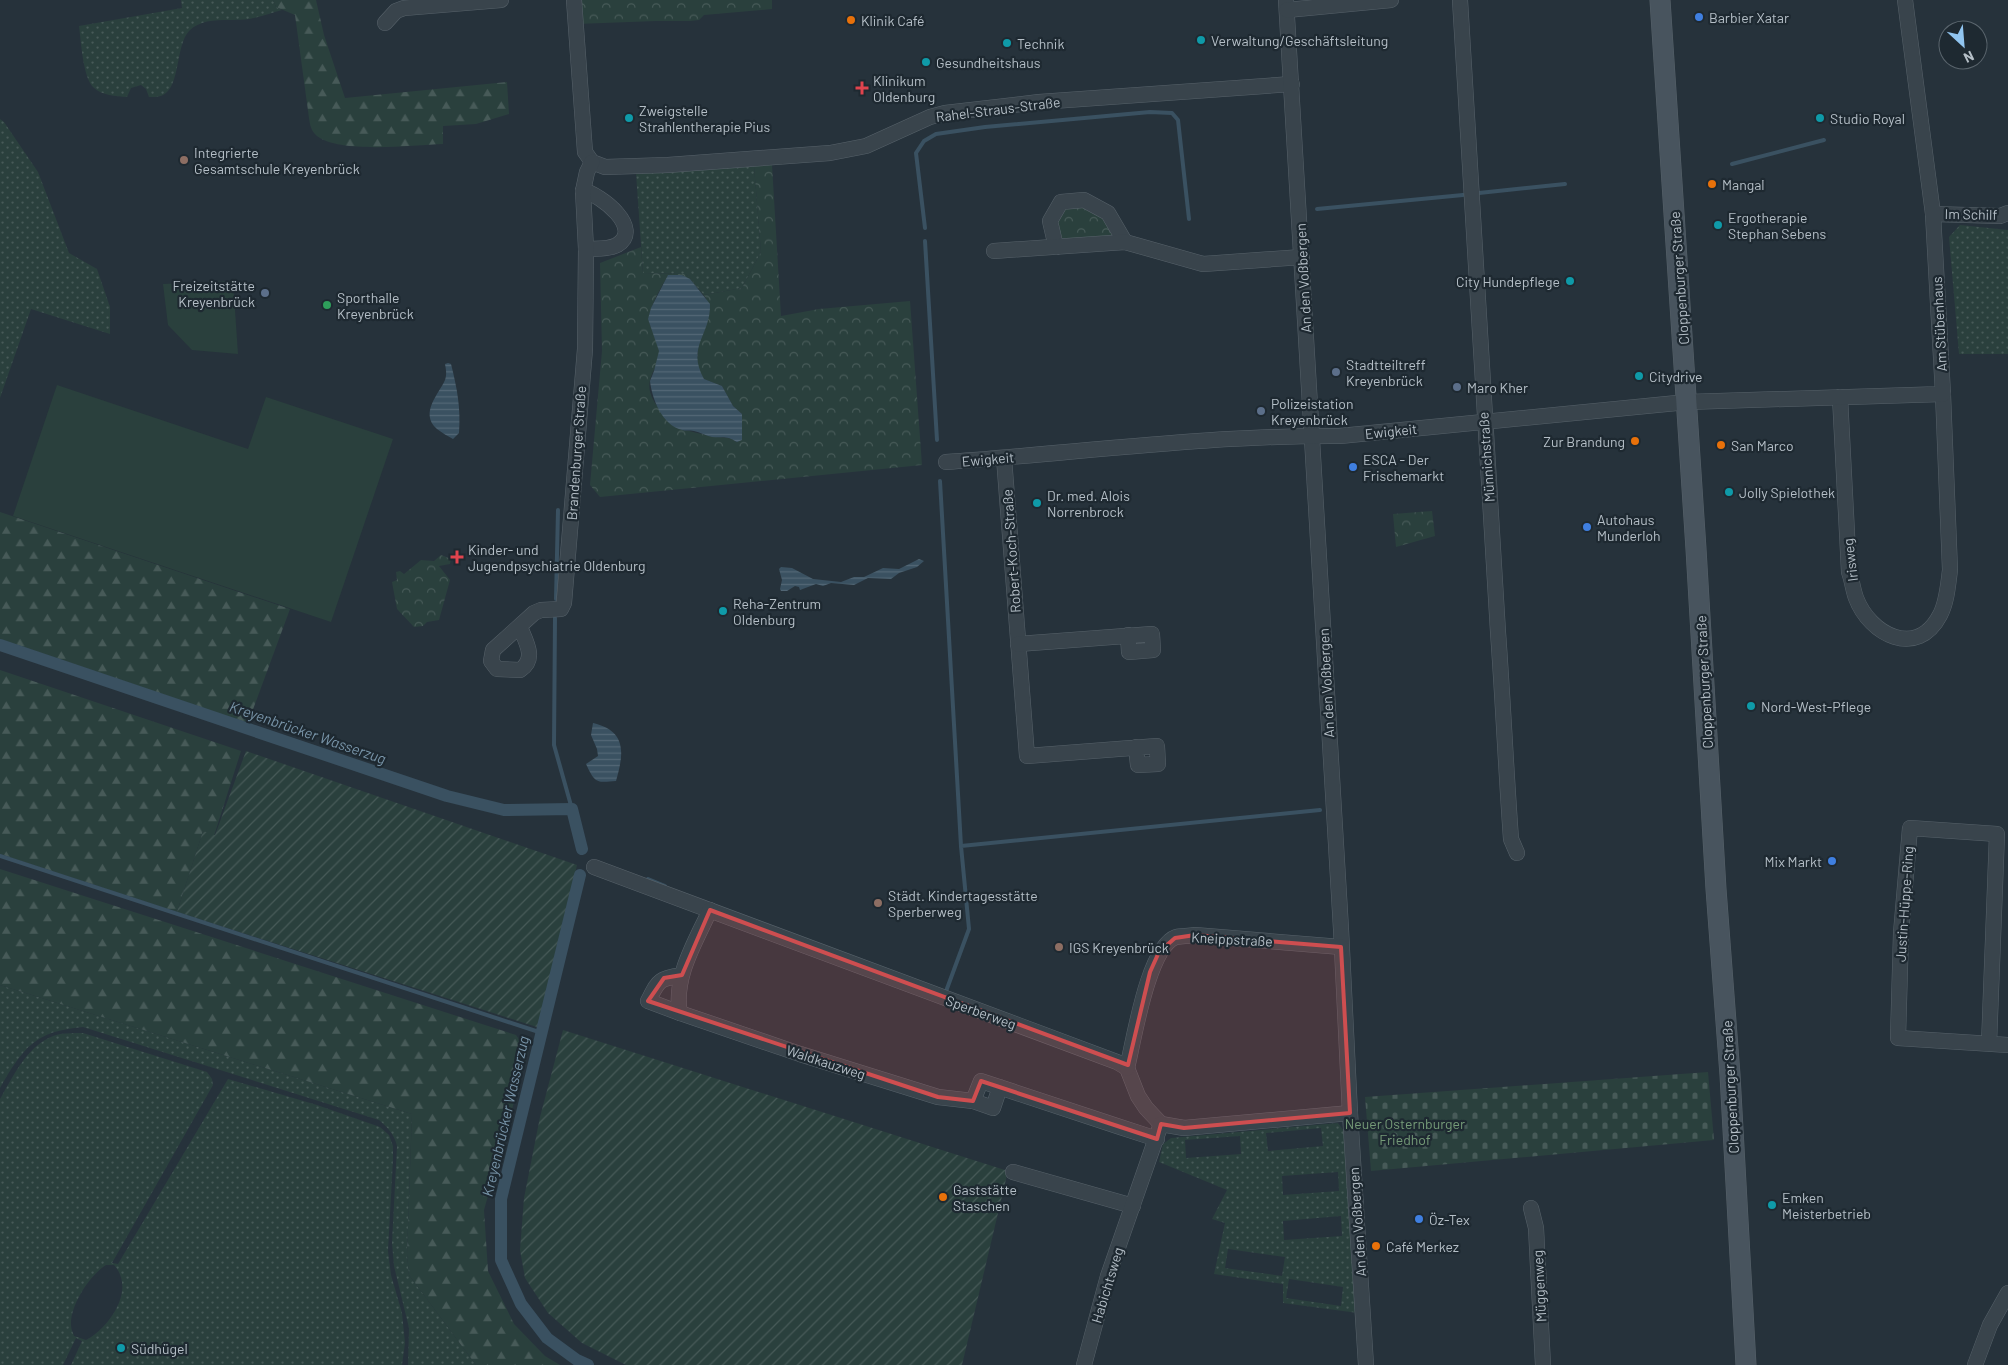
<svg xmlns="http://www.w3.org/2000/svg" width="2008" height="1365" viewBox="0 0 2008 1365" font-family="Barlow,sans-serif">
<style>
.grass{fill:url(#grass-dots);fill-rule:evenodd}
.forest{fill:url(#forest-firs)}
.cemetery{fill:url(#cemetery-stones)}
.park{fill:url(#park-crowns);fill-rule:evenodd}
.garden{fill:url(#garden-furrows)}
.pitch{fill:#2a403d}
.water{fill:url(#water-rules)}
.lines{fill:none;stroke-linecap:round;stroke-linejoin:round}
.stream{stroke:#3a5161;stroke-width:4}
.canal{stroke:#3a5161;stroke-width:12}
.street-casing{stroke:#57626a;stroke-width:16}
.secondary-casing{stroke:#57626a;stroke-width:21}
.street{stroke:#39444c;stroke-width:15}
.secondary{stroke:#48545e;stroke-width:20}
.marked{fill:#ce4e50;fill-opacity:0.2;stroke:#ce4e50;stroke-width:4;stroke-linejoin:round}
.shop-dot{fill:#3f7fe0;stroke:#1e2931;stroke-width:2}
.food-dot{fill:#e8710a;stroke:#1e2931;stroke-width:2}
.culture-dot{fill:#0f9aa8;stroke:#1e2931;stroke-width:2}
.health-dot{fill:#e0444e;stroke:#1e2931;stroke-width:2}
.education-dot{fill:#8d6e63;stroke:#1e2931;stroke-width:2}
.service-dot{fill:#5c6f8a;stroke:#1e2931;stroke-width:2}
.leisure-dot{fill:#2e9e5b;stroke:#1e2931;stroke-width:2}
.labels{text-anchor:middle;dominant-baseline:central;stroke-width:4.5;stroke-linejoin:round;paint-order:stroke}
.poi-label{font-size:14px;fill:#b5bfc7;stroke:#1e2931;text-anchor:start}
.street-label{font-size:14px;fill:#b5bfc7;stroke:#1e2931}
.park-label{font-size:14px;fill:#759b78;stroke:#1e2931}
.water-label{font-size:15px;font-style:italic;fill:#7894a8;stroke:#1e2931}
</style>
<defs>
<pattern id="grass-dots" width="8" height="8" patternUnits="userSpaceOnUse" patternTransform="scale(1.25)"><rect width="8" height="8" fill="#2a403d"/><path d="M2 2h.1M6 6h.1" fill="none" stroke="#475a58" stroke-width="1.8" stroke-linecap="round"/></pattern>
<pattern id="forest-firs" width="22" height="20" patternUnits="userSpaceOnUse" patternTransform="scale(1.25)"><rect width="22" height="20" fill="#2a403d"/><path d="M5 1l3.5 6h-7zM16 11l3.5 6h-7z" fill="#475a58"/></pattern>
<pattern id="cemetery-stones" width="16" height="16" patternUnits="userSpaceOnUse" patternTransform="scale(1.25)"><rect width="16" height="16" fill="#2a403d"/><path d="M2 7V4a2 2 0 0 1 4 0v3zM10 15v-3a2 2 0 0 1 4 0v3z" fill="#475a58"/></pattern>
<pattern id="park-crowns" width="20" height="18" patternUnits="userSpaceOnUse" patternTransform="scale(1.25)"><rect width="20" height="18" fill="#2a403d"/><path d="M2 6a3 3 0 1 1 6 0M12 15a3 3 0 1 1 6 0" fill="none" stroke="#475a58"/></pattern>
<pattern id="garden-furrows" width="10" height="10" patternUnits="userSpaceOnUse" patternTransform="scale(1.25)"><rect width="10" height="10" fill="#2a403d"/><path d="M-1 1l2-2M0 10L10 0M9 11l2-2" fill="none" stroke="#475a58"/></pattern>
<pattern id="water-rules" width="6" height="5" patternUnits="userSpaceOnUse" patternTransform="scale(1.25)"><rect width="6" height="5" fill="#3a5161"/><path d="M0 2.5h6" fill="none" stroke="#546876"/></pattern>
</defs>
<rect width="100%" height="100%" fill="#26323b"/>
<!-- grass -->
<g class="grass">
<path d="M181,0H273L276,7L282,10C271,13 260,17 249,19C231,22 204,15 189,31C175,46 181,89 161,96C158,97 153,97 149,97L146,89L141,85L131,88L127,97C116,96 102,96 93,87C83,77 81,41 79,26L182,8Z"/>
<path d="M0,119L4,122L38,172L69,253L97,269L110,307V334L31,309L0,398Z"/>
<path d="M754,166L761,252L742,288L704,295L686,274L643,273L636,173Z"/>
<path d="M1960,225L2008,230V354H1959L1949,237Z"/>
<path d="M0,985L412,1114L407,1254L409,1275L476,1365H408L409,1328L394,1266L392,1243L397,1146C394,1134 388,1128 379,1120L83,1027C35,1031 23,1048 0,1088Z"/>
<path d="M83,1033L207,1072L212,1079L213,1085L112,1263L118,1264L228,1079L317,1105L380,1127L389,1135L393,1146V1159L388,1251L391,1275L402,1313L405,1343L402,1365H71L82,1341L76,1338L63,1365H0V1099C14,1075 29,1041 60,1034C67,1033 75,1033 83,1033ZM106,1265H114C136,1289 110,1327 86,1340L74,1336C73,1333 71,1329 71,1325C70,1305 90,1275 106,1265Z"/>
<path d="M1338,1123L1344,1131L1358,1313L1283,1303V1284L1214,1274L1225,1223L1212,1219L1227,1190L1159,1162L1163,1144L1171,1138ZM1321,1128L1323,1146L1268,1151L1266,1133ZM1240,1136L1241,1154L1186,1158L1185,1140ZM1338,1172L1339,1191L1283,1195L1282,1176ZM1341,1216L1342,1236L1284,1240L1283,1221ZM1228,1249L1285,1257L1282,1276L1225,1268ZM1289,1279L1343,1287L1341,1306L1286,1298Z"/>
</g>
<!-- forest -->
<g class="forest">
<path d="M273,0H316L324,35L345,98L507,82L509,114L476,124L443,126V144C413,145 340,154 317,136C311,131 310,125 309,118L295,15L276,7Z"/>
<path d="M0,512L290,609L248,723L0,639Z"/>
<path d="M0,670L241,751L214,836L203,831L177,912L0,854Z"/>
<path d="M0,869L516,1035L528,1052L484,1210L488,1271L514,1324L545,1356L560,1365H476L409,1275L407,1254L412,1114L0,985Z"/>
</g>
<!-- cemetery -->
<path class="cemetery" d="M1708,1072L1714,1140L1371,1171L1365,1097Z"/>
<!-- park -->
<g class="park">
<path d="M574,0H772V9L704,15L699,20L690,21H656L576,24Z"/>
<path d="M772,165L781,316L819,309L910,301L922,465L600,497L590,485L602,351L600,263L641,247L643,273L686,274L704,295L742,288L761,252L754,166ZM668,276L694,284L706,298L704,332L699,340L697,360L698,369L704,379L722,386L733,406L742,414L737,442C726,435 722,439 710,436C700,434 692,431 682,430C669,419 645,401 650,380C652,371 660,362 659,351C659,341 652,331 649,322C647,311 662,285 668,276Z"/>
<path d="M1061,202L1108,213L1125,242L1056,247L1050,221Z"/>
<path d="M1432,511L1435,536L1396,547L1393,514Z"/>
<path d="M441,555L451,559L450,564L439,566L450,580L439,620L427,622L423,626L414,627L397,609L392,582L397,580L396,572L400,571L404,574L421,560L434,561Z"/>
</g>
<!-- garden -->
<g class="garden">
<path d="M246,751L577,865L540,1028L177,912L203,831L215,835Z"/>
<path d="M563,1030L1008,1171L962,1365H626L582,1343L548,1313L525,1278L520,1250L524,1198L540,1117Z"/>
</g>
<!-- pitch -->
<g class="pitch">
<path d="M233,281L238,354L192,350L168,325L163,284Z"/>
<path d="M57,385L248,449L266,397L393,439L331,622L13,516Z"/>
</g>
<!-- water -->
<g class="water">
<path d="M668,275H682L690,279L710,304C711,335 686,346 704,379L722,386L733,406L742,414V440L737,442C726,435 724,438 712,437C706,436 700,432 694,431C690,430 685,431 682,430C662,425 652,399 650,381L654,371L659,351L648,319L651,308Z"/>
<path d="M448,363L451,364C457,388 461,408 459,433L453,439C448,436 442,433 437,429C419,413 439,394 445,380C447,375 446,369 445,364Z"/>
<path d="M919,559L924,561L917,567L899,573L891,579L868,578L854,585L831,583L823,586L816,584L800,590L799,587L795,586L787,591H781L780,589L782,580L779,569L781,567L792,568L813,579L841,582L854,577H864L883,568L899,569Z"/>
<path d="M593,723C627,731 624,753 616,781C596,783 595,783 586,764L598,756L597,749L591,735Z"/>
</g>
<g class="lines">
<!-- stream -->
<g class="stream">
<path d="M1732,164L1824,140"/>
<path d="M1479,193L1565,184"/>
<path d="M1317,209L1463,195"/>
<path d="M925,228L916,153L924,141L936,134L985,127L1150,112L1172,113L1178,120L1189,219"/>
<path d="M925,241L937,440"/>
<path d="M940,481L961,846"/>
<path d="M556,599L558,510"/>
<path d="M555,618L554,745L572,809"/>
<path d="M0,856L542,1033"/>
<path d="M648,879L665,886"/>
<path d="M945,994L969,929L961,846L1320,810"/>
</g>
<!-- canal -->
<g class="canal">
<path d="M0,645L447,796L504,810L572,809L582,849"/>
<path d="M580,875L501,1199V1260L521,1304L547,1338L577,1360L588,1365"/>
</g>
<!-- street casing -->
<g class="street-casing">
<g id="street">
<path d="M574,0L585,152L592,162L605,167L668,165L830,153L866,146L930,117L945,113L1039,102L1292,84"/>
<path d="M1286,0L1341,929L1350,1113L1366,1365"/>
<path d="M1460,0C1472,211 1484,422 1498,632C1503,701 1506,770 1511,839L1517,853"/>
<path d="M1287,10L1391,0"/>
<path d="M385,23L396,11L404,8L501,0"/>
<path d="M583,191C601,194 644,229 617,245C608,250 595,248 586,249"/>
<path d="M1933,214L2000,216L2008,213"/>
<path d="M1056,247L1050,221L1061,202L1084,200L1108,213L1125,242"/>
<path d="M994,251L1125,242L1203,264L1302,257"/>
<path d="M1840,397L1849,572C1852,580 1853,590 1856,598C1870,635 1917,659 1940,615C1947,602 1948,585 1950,570L1943,394"/>
<path d="M1004,458L1027,756L1157,746L1158,764L1138,765L1136,747"/>
<path d="M946,462C1077,453 1209,435 1340,436L1687,402L1943,394L1933,214L1905,0"/>
<path d="M520,627C526,642 537,659 520,670L497,669L491,661L493,650L534,613L541,610L561,609L564,603L585,349L586,249L583,191L587,172L592,162"/>
<path d="M1018,644L1152,634L1153,650L1129,652L1128,635"/>
<path d="M594,867L1117,1062L1127,1068L1138,1096L1146,1108L1161,1124L1184,1128L1350,1113"/>
<path d="M682,975C658,979 659,980 648,1001L680,1013C673,977 696,941 710,910"/>
<path d="M680,1013L800,1054L938,1097L973,1101"/>
<path d="M1989,1044L1997,834L1910,828L1901,933L1898,1038L2008,1045"/>
<path d="M1127,1068C1134,1040 1148,947 1176,937C1181,936 1189,936 1195,935L1341,947"/>
<path d="M1000,1087L993,1108L973,1101L981,1081C1039,1100 1098,1120 1157,1139"/>
<path d="M1013,1172L1133,1206"/>
<path d="M1531,1208L1536,1228L1543,1365"/>
<path d="M1084,1365L1108,1276L1161,1124"/>
<path d="M1975,1365L1990,1325L2008,1293"/>
</g>
</g>
<!-- secondary casing -->
<g class="secondary-casing">
<path id="secondary" d="M1660,0L1696,549L1716,889L1730,1075L1746,1365"/>
</g>
<!-- street -->
<use href="#street" class="street"/>
<!-- secondary -->
<use href="#secondary" class="secondary"/>
</g>
<!-- marked area -->
<path class="marked" d="M710,910L1128,1065L1150,972L1159,952L1175,938L1195,935L1341,947L1350,1113L1184,1128L1161,1124L1157,1139L981,1081L973,1101L938,1097L648,1001L664,978L682,975Z"/>
<!-- markers -->
<g class="shop-dot">
<circle cx="1699" cy="17" r="5"/>
<circle cx="1353" cy="467" r="5"/>
<circle cx="1587" cy="527" r="5"/>
<circle cx="1832" cy="861" r="5"/>
<circle cx="1419" cy="1219" r="5"/>
</g>
<g class="food-dot">
<circle cx="851" cy="20" r="5"/>
<circle cx="1712" cy="184" r="5"/>
<circle cx="1635" cy="441" r="5"/>
<circle cx="1721" cy="445" r="5"/>
<circle cx="943" cy="1197" r="5"/>
<circle cx="1376" cy="1246" r="5"/>
</g>
<g class="culture-dot">
<circle cx="1201" cy="40" r="5"/>
<circle cx="1007" cy="43" r="5"/>
<circle cx="926" cy="62" r="5"/>
<circle cx="629" cy="118" r="5"/>
<circle cx="1820" cy="118" r="5"/>
<circle cx="1718" cy="225" r="5"/>
<circle cx="1570" cy="281" r="5"/>
<circle cx="1639" cy="376" r="5"/>
<circle cx="1729" cy="492" r="5"/>
<circle cx="1037" cy="503" r="5"/>
<circle cx="723" cy="611" r="5"/>
<circle cx="1751" cy="706" r="5"/>
<circle cx="1772" cy="1205" r="5"/>
<circle cx="121" cy="1348" r="5"/>
</g>
<g class="health-dot">
<path d="M859.5 80.5h5v5h5v5h-5v5h-5v-5h-5v-5h5z"/>
<path d="M454.5 549.5h5v5h5v5h-5v5h-5v-5h-5v-5h5z"/>
</g>
<g class="education-dot">
<circle cx="184" cy="160" r="5"/>
<circle cx="878" cy="903" r="5"/>
<circle cx="1059" cy="947" r="5"/>
</g>
<g class="service-dot">
<circle cx="265" cy="293" r="5"/>
<circle cx="1336" cy="372" r="5"/>
<circle cx="1457" cy="387" r="5"/>
<circle cx="1261" cy="411" r="5"/>
</g>
<circle class="leisure-dot" cx="327" cy="305" r="5"/>
<g class="labels">
<!-- poi labels -->
<g class="poi-label">
<text x="1709" y="17">Barbier Xatar</text>
<text x="861" y="20">Klinik Café</text>
<text x="1211" y="40">Verwaltung/Geschäftsleitung</text>
<text x="1017" y="43">Technik</text>
<text x="936" y="62">Gesundheitshaus</text>
<text x="873" y="80">Klinikum<tspan x="873" dy="16">Oldenburg</tspan></text>
<text x="639" y="110">Zweigstelle<tspan x="639" dy="16">Strahlentherapie Pius</tspan></text>
<text x="1830" y="118">Studio Royal</text>
<text x="194" y="152">Integrierte<tspan x="194" dy="16">Gesamtschule Kreyenbrück</tspan></text>
<text x="1722" y="184">Mangal</text>
<text x="1728" y="217">Ergotherapie<tspan x="1728" dy="16">Stephan Sebens</tspan></text>
<text x="1560" y="281" text-anchor="end">City Hundepflege</text>
<text x="255" y="285" text-anchor="end">Freizeitstätte<tspan x="255" dy="16">Kreyenbrück</tspan></text>
<text x="337" y="297">Sporthalle<tspan x="337" dy="16">Kreyenbrück</tspan></text>
<text x="1346" y="364">Stadtteiltreff<tspan x="1346" dy="16">Kreyenbrück</tspan></text>
<text x="1649" y="376">Citydrive</text>
<text x="1467" y="387">Maro Kher</text>
<text x="1271" y="403">Polizeistation<tspan x="1271" dy="16">Kreyenbrück</tspan></text>
<text x="1625" y="441" text-anchor="end">Zur Brandung</text>
<text x="1731" y="445">San Marco</text>
<text x="1363" y="459">ESCA - Der<tspan x="1363" dy="16">Frischemarkt</tspan></text>
<text x="1739" y="492">Jolly Spielothek</text>
<text x="1047" y="495">Dr. med. Alois<tspan x="1047" dy="16">Norrenbrock</tspan></text>
<text x="1597" y="519">Autohaus<tspan x="1597" dy="16">Munderloh</tspan></text>
<text x="468" y="549">Kinder- und<tspan x="468" dy="16">Jugendpsychiatrie Oldenburg</tspan></text>
<text x="733" y="603">Reha-Zentrum<tspan x="733" dy="16">Oldenburg</tspan></text>
<text x="1761" y="706">Nord-West-Pflege</text>
<text x="1822" y="861" text-anchor="end">Mix Markt</text>
<text x="888" y="895">Städt. Kindertagesstätte<tspan x="888" dy="16">Sperberweg</tspan></text>
<text x="1069" y="947">IGS Kreyenbrück</text>
<text x="953" y="1189">Gaststätte<tspan x="953" dy="16">Staschen</tspan></text>
<text x="1782" y="1197">Emken<tspan x="1782" dy="16">Meisterbetrieb</tspan></text>
<text x="1429" y="1219">Öz-Tex</text>
<text x="1386" y="1246">Café Merkez</text>
<text x="131" y="1348">Südhügel</text>
</g>
<!-- street labels -->
<g class="street-label">
<text transform="translate(998 109) rotate(-7)">Rahel-Straus-Straße</text>
<text transform="translate(1971 214) rotate(1)">Im Schilf</text>
<text transform="translate(1303 278) rotate(-93)">An den Voßbergen</text>
<text transform="translate(1679 278) rotate(-94)">Cloppenburger Straße</text>
<text transform="translate(1939 324) rotate(-93)">Am Stübenhaus</text>
<text transform="translate(1391 431) rotate(-6)">Ewigkeit</text>
<text transform="translate(576 453) rotate(-86)">Brandenburger Straße</text>
<text transform="translate(1486 457) rotate(-94)">Münnichstraße</text>
<text transform="translate(988 459) rotate(-5)">Ewigkeit</text>
<text transform="translate(1011 551) rotate(-94)">Robert-Koch-Straße</text>
<text transform="translate(1850 560) rotate(-97)">Irisweg</text>
<text transform="translate(1704 682) rotate(-93)">Cloppenburger Straße</text>
<text transform="translate(1326 683) rotate(-93)">An den Voßbergen</text>
<text transform="translate(1904 904) rotate(-86)">Justin-Hüppe-Ring</text>
<text transform="translate(1232 939) rotate(3)">Kneippstraße</text>
<text transform="translate(981 1012) rotate(20)">Sperberweg</text>
<text transform="translate(826 1062) rotate(18)">Waldkauzweg</text>
<text transform="translate(1730 1087) rotate(-93)">Cloppenburger Straße</text>
<text transform="translate(1357 1222) rotate(-94)">An den Voßbergen</text>
<text transform="translate(1107 1285) rotate(-73)">Habichtsweg</text>
<text transform="translate(1539 1286) rotate(-93)">Müggenweg</text>
</g>
<!-- park labels -->
<g class="park-label">
<text x="1405" y="1123">Neuer Osternburger<tspan x="1405" dy="16">Friedhof</tspan></text>
</g>
<!-- water labels -->
<g class="water-label">
<text transform="translate(308 732) rotate(19)">Kreyenbrücker Wasserzug</text>
<text transform="translate(505 1116) rotate(-77)">Kreyenbrücker Wasserzug</text>
</g>
</g>
<!-- north arrow -->
<g transform="translate(1963 45) rotate(154)"><circle r="24" fill="#1e2931" stroke="#5a656d"/>
<path d="M0-4L9 19L0 12L-9 19Z" fill="#91c5f0"/>
<text y="-8" font-size="14" font-weight="bold" text-anchor="middle" fill="#b5bfc7">N</text>
</g>
</svg>
